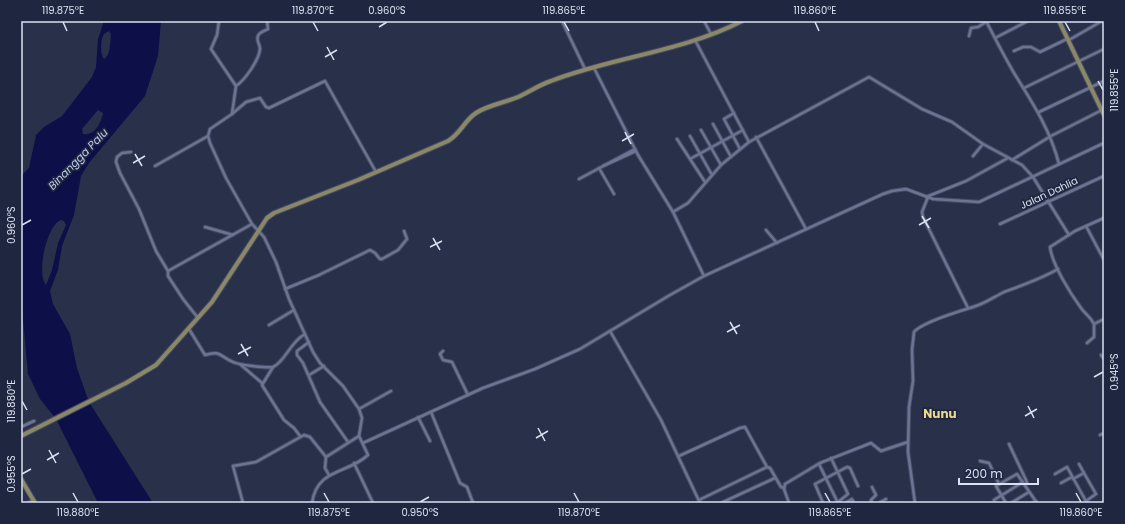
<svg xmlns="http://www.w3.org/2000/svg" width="1125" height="524" viewBox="0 0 1125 524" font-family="Poppins,sans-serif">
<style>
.water{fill:#0d0f49;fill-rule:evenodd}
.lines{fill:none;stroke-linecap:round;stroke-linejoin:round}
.street-casing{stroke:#464c62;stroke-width:4.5}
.secondary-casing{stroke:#464c62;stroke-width:6}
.street{stroke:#6b7493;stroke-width:2.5}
.secondary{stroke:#8b8868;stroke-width:4}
.ticks{fill:none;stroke:#dbe1f2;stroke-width:1.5}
.labels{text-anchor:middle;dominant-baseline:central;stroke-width:3.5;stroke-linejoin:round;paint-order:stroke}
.street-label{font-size:10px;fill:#dbe1f2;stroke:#1f263f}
.water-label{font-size:11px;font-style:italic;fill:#c0ccf1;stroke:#1f263f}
.quarter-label{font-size:12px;font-weight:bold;fill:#ecda8c;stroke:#1f263f}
.neatline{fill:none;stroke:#dbe1f2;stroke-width:1.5}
.ticks-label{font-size:10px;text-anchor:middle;fill:#dbe1f2}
</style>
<rect width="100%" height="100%" fill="#29304a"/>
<!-- water -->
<path class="water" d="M104,21H161L158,56L145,96L89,163L81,176L74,215L62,246L58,270L50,291L53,304L70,334L77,368L89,402L153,503H98L56,419L40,399L28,374L21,298V176L29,168L36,135L44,127L62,116L92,77L96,67L98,39ZM109,31L111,34C110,42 111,55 104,59C100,54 100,40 104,34ZM98,110L103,113C101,123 95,136 83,134L82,129ZM61,220L64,221L66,225L58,243L52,270L46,285C36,273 47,225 61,220Z"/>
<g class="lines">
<!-- street casing -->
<g class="street-casing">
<g id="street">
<path d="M219,21L217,35L211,49L236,86L232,114L210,129L208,136L210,143L226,178L252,224L264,237L276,262L289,299L313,352L320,363L343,386L359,409L362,418L359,436L368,455C348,474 317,468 312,503"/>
<path d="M562,21L585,69"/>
<path d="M704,21L711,34"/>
<path d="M986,21C995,38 1004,56 1014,73C1032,102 1050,129 1059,164"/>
<path d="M969,36L971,28L978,27L986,22"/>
<path d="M995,38L1028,21"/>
<path d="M695,40L749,142"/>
<path d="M1069,40L1102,21"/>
<path d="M1014,51L1023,47H1031L1040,52L1067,39"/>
<path d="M594,68L638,155L673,212L704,276"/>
<path d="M236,86C245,80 259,60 260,49C260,44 256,41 258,36C259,32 265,31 268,29L267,21"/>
<path d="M1024,88L1104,49"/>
<path d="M1039,112L1104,81"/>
<path d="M734,113L724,119L740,149"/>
<path d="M232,114L246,102L260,98L266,107L269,108L325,81L376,172"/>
<path d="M713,124L731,157"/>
<path d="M701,130L721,165"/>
<path d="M690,136L712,175"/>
<path d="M756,137L806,229"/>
<path d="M677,139L705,182"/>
<path d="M131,152L122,153L117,157L116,162L120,173L139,209L156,251L168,271V276L183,299L198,318"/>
<path d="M973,156L983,144"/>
<path d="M690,159L743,130"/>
<path d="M1012,160L1051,136L1104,109"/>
<path d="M155,166L208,136"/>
<path d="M603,166L636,151"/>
<path d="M599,168L614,194"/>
<path d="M579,179L635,149"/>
<path d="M926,197L966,181L1008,158"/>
<path d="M928,197L922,212L923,217L968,308"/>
<path d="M673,212L688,203L721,165L749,142L869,77L922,109L952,122L983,144L1022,165L1033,177L1069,235"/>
<path d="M1104,218L1075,231L1050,247C1052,264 1070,293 1081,308C1085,314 1090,316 1094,324L1104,319"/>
<path d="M1000,224L1104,176"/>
<path d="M1086,226L1104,260"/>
<path d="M205,227L233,235"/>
<path d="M766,230L777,243"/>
<path d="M168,271L252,224"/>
<path d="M285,289L319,275L370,250L375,253L380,259H382L398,250L407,239L404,231"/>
<path d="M269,325L294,310"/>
<path d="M189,329L205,355C221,350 219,356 233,362C239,365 266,368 273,367C284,363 291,341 305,334"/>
<path d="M610,331L661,420L700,503"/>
<path d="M309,342L297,351V355L303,363L320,402L348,442"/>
<path d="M1087,343L1094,337V324"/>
<path d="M443,351L440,354L443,360L452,362L468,395"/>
<path d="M1101,355L1104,359"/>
<path d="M241,365L262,383"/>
<path d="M273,367L262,385L284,420L294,428L300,436"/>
<path d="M309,375L324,366"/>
<path d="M359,409L391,391"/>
<path d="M431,412L460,483L467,487L473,503"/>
<path d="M418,417L430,441"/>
<path d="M21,427L34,421"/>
<path d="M1100,435L1104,433"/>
<path d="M363,443L483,388L535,369L580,349L670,295L704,276L883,194L892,191L906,189L933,199L979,202L1104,143"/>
<path d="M1009,444L1026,480L1027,483L1025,485"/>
<path d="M679,456L740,428L745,427L767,467"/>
<path d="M831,458L848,494L837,503"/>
<path d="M980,461L989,463L999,484"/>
<path d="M354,463L373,503"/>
<path d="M819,464L837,501"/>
<path d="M1079,464L1084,473"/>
<path d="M1055,474L1067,467L1087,503"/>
<path d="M329,475L325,468L326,457L359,436"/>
<path d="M1073,479L1084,473L1096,494L1086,501"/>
<path d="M1061,483L1072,477"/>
<path d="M699,500L767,467L770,468L781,487L784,488"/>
<path d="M994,500L1023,482"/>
<path d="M28,503L34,500"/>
<path d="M243,503L233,466L256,462L304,435L310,437L326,457"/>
<path d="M721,503L775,478"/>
<path d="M789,503L784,489L785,484L820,463L871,443L881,451L908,442"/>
<path d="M823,503L815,484L847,467L850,468L858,486"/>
<path d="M845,503L852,499L854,503"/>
<path d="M872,503L871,500L876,495L872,487"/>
<path d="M879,503L886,499"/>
<path d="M915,503L908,452L909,407L913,381L912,350L914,332C922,322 960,311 973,307C984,304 994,297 1004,292C1023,285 1041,279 1058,269"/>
<path d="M1006,503L996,486L1017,474L1037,503"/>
<path d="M1011,503L1029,492"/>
<path d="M1032,503L1036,501"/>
<path d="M1102,503L1104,502"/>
</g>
</g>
<!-- secondary casing -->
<g class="secondary-casing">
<g id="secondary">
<path d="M1059,21L1104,115"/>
<path d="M21,436L126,383L156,365L212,302L267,218L274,213L358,180L448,141C461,133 464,121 476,113C488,105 504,103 518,97C529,92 539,85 551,81C613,57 682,52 742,21"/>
<path d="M21,479L35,503"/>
</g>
</g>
<!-- street -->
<use href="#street" class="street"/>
<!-- secondary -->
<use href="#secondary" class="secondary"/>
</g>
<!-- ticks -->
<path class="ticks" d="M63,22L67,31M313,22L318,31M564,22L569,31M815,22L819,31M1065,22L1070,31M379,27L387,22M327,47L334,60M325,57L337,50M1098,81L1103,90M625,132L631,144M622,141L634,134M135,154L142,166M133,163L145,156M922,216L929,228M22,225L31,220M919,225L931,218M433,238L440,250M430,247L442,241M730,322L737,334M727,332L740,325M241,344L248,356M238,354L251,347M1094,377L1103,372M22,401L27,410M1028,406L1034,418M1025,416L1037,409M538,428L545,441M536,438L548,431M49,450L56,463M47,460L59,453M22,474L31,469M73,493L78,502M324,493L329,502M574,493L579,502M825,493L830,502M1076,493L1081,502M420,502L429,497"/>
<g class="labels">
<!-- street labels -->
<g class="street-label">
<text transform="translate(1049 193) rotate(-25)">Jalan Dahlia</text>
</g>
<!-- water labels -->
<g class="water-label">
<text transform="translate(78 159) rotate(-46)">Binangga Palu</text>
</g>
<!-- quarter labels -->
<g class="quarter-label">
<text x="940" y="413">Nunu</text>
</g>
</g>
<!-- border -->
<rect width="1125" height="524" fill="none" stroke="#1f263f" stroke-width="44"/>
<!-- scale -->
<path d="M959 478v6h79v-6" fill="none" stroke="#dbe1f2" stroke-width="2"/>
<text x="965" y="478" font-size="12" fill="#dbe1f2" stroke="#1f263f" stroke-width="3" paint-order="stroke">200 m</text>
<rect x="22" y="22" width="1081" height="480" class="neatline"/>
<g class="ticks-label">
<text x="63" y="14">119.875°E</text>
<text x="313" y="14">119.870°E</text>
<text x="387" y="14">0.960°S</text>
<text x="564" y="14">119.865°E</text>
<text x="815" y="14">119.860°E</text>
<text x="1065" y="14">119.855°E</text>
<text transform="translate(1114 90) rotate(-90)" y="4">119.855°E</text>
<text transform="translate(11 225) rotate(-90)" y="4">0.960°S</text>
<text transform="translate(1114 372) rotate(-90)" y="4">0.945°S</text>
<text transform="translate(11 401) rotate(-90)" y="4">119.880°E</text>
<text transform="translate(11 474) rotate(-90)" y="4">0.955°S</text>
<text x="78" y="516">119.880°E</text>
<text x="329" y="516">119.875°E</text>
<text x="420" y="516">0.950°S</text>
<text x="579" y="516">119.870°E</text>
<text x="830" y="516">119.865°E</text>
<text x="1081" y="516">119.860°E</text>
</g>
</svg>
